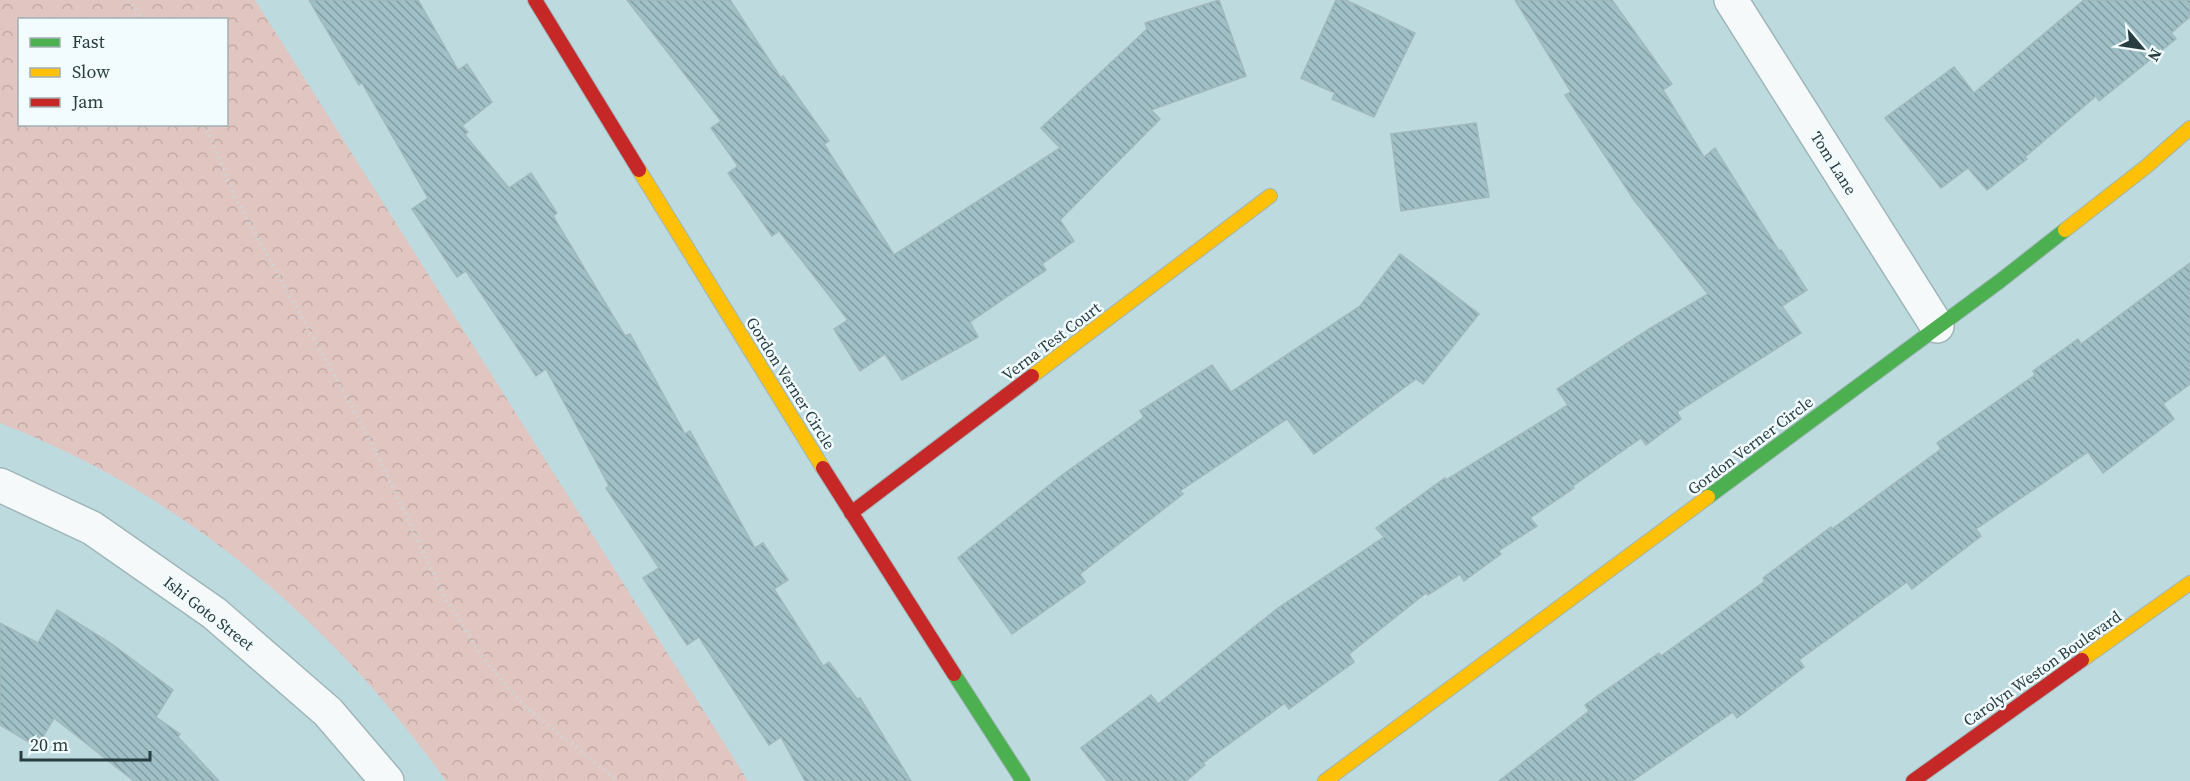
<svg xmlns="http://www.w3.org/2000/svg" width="2190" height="781" viewBox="0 0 2190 781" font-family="'Source Serif 4',serif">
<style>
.forest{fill:url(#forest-crowns);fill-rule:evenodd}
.building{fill:url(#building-back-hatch);stroke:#a2b8bc;stroke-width:1.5}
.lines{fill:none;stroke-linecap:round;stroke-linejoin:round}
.street-casing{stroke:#9fb6b9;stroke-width:36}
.fast-casing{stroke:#9fb6b9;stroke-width:16}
.slow-casing{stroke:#9fb6b9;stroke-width:16}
.jam-casing{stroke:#9fb6b9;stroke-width:16}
.path{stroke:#cdd6d7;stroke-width:4;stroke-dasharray:1.5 4.5;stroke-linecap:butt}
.street{stroke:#f5f9fa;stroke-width:33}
.fast{stroke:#4caf50;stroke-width:14}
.slow{stroke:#ffc107;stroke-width:14}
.jam{stroke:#c62828;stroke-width:14}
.labels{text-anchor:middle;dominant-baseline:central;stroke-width:5;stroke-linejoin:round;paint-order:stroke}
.street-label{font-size:16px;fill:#283d40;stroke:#f2fcfe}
</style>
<defs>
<pattern id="forest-crowns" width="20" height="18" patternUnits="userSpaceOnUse" patternTransform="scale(1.5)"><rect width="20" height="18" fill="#e1c5c1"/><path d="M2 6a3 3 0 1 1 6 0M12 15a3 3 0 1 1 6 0" fill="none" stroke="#c1aaa7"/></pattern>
<pattern id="building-back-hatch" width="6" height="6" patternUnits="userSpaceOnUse" patternTransform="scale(1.5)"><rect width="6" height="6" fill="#9ec0c6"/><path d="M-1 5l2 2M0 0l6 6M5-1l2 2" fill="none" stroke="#819da2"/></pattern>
</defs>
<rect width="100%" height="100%" fill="#bddadf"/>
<!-- forest -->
<path class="forest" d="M0,0H255L748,781H446C334,623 182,493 0,423ZM20,20H226V124H20Z"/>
<!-- building -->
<g class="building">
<path d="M309,0H418L458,70L467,64L492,102L462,126L468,132L465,135L509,188L531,173L557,213L553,216L625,336L630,334L685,434L690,431L755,548L763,543L788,580L774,589L823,666L829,662L857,699L860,698L911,781H805L781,737L769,745L699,637L687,645L643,578L659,568L606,488L609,486L546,369L536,376L466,271L457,277L412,209L428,198L362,83L359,85Z"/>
<path d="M627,0H730L781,78L783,76L829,141L824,144L894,255L1060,148L1041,128L1147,29L1145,23L1219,0L1246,76L1151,110L1160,119L1060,220L1074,241L1042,264L1046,270L970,322L978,337L902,380L885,354L860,371L834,329L848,320L779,231L772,236L728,173L738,166L711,128L721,121Z"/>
<path d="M1336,0H1346L1415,33L1374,117L1332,99L1335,93L1301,78Z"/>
<path d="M1515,0H1612L1672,84L1663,90L1704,157L1715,148L1779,251L1781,250L1807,290L1782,306L1801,333L1677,412L1681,419L1646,445L1641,438L1573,486L1574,488L1530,518L1537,526L1498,551L1501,554L1464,581L1460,574L1428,595L1426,593L1349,654L1354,662L1289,709L1285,703L1203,763L1205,765L1186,781H1107L1081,748L1151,695L1158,704L1278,608L1384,537L1376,528L1445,478L1446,480L1568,405L1557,389L1649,329L1708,294L1634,200L1565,95L1571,92Z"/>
<path d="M2084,0H2190V17L2171,33L2176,39L2099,101L2096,96L2025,157L2027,159L1987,190L1968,168L1941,188L1885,118L1954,67L1974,93Z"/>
<path d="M1476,123L1489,197L1401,211L1391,134Z"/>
<path d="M1400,254L1479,314L1423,384L1416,379L1314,454L1287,419L1180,491L1183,494L1080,574L1085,582L1012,634L958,558L1062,475L1144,417L1140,411L1212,365L1231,392L1360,306Z"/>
<path d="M2190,263V384L2163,404L2174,419L2103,473L2088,452L1976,529L1981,536L1912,589L1907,582L1799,660L1804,667L1737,718L1733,712L1632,781H1499L1589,711L1585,705L1659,653L1661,656L1765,581L1763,578L1831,527L1832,529L1941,449L1937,443L2035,375L2033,371L2078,339L2081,344Z"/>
<path d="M57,610L112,644L173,690L156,717L180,734L178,737L219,781H134L54,718L37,747L0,725V623L38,643Z"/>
</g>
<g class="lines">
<!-- street casing -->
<g class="street-casing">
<g id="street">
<path d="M1731,0L1937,326"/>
<path d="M0,485L92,528L214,613L328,712L387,781"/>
</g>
</g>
<!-- fast casing -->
<g class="fast-casing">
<g id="fast">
<path d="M1708,497L2000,281L2065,230"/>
<path d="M954,674L1023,781"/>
</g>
</g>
<!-- slow casing -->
<g class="slow-casing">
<g id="slow">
<path d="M639,170L823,468"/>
<path d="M2065,230L2147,166L2190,128"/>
<path d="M1032,376L1270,196"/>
<path d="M2082,660L2190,583"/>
<path d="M1325,781L1708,497"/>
</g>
</g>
<!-- jam casing -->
<g class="jam-casing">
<g id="jam">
<path d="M535,0L639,170"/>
<path d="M823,468L954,674"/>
<path d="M851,513L1032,376"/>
<path d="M1913,781L2082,660"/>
</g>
</g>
<!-- path -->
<g class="path">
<path d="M128,0L144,20"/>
<path d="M205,124L235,197L370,440L445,598L486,662L523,705L618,781"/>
</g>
<!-- street -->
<use href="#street" class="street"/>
<!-- fast -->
<use href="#fast" class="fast"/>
<!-- slow -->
<use href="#slow" class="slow"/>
<!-- jam -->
<use href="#jam" class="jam"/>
</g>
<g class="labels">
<!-- street labels -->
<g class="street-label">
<text transform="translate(1834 163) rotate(58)">Tom Lane</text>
<text transform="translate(1051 341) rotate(-37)">Verna Test Court</text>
<text transform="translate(791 383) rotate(58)">Gordon Verner Circle</text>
<text transform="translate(1750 445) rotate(-37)">Gordon Verner Circle</text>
<text transform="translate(209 613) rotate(38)">Ishi Goto Street</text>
<text transform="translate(2042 668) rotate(-35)">Carolyn Weston Boulevard</text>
</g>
</g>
<!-- legend -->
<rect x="18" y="18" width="210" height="108" fill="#f2fcfe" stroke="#a1b0b2" stroke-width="1.5"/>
<rect x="30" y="38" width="30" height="9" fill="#4caf50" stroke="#a1b0b2" stroke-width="1.5"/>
<text x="72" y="48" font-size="18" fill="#283d40">Fast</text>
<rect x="30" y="68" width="30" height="9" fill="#ffc107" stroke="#a1b0b2" stroke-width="1.5"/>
<text x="72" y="78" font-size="18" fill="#283d40">Slow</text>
<rect x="30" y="98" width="30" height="9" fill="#c62828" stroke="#a1b0b2" stroke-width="1.5"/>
<text x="72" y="108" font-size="18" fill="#283d40">Jam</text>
<!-- north arrow -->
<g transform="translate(2142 48) rotate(119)" stroke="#f2fcfe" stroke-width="4.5" paint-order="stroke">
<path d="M0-4.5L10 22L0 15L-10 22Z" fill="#283d40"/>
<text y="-9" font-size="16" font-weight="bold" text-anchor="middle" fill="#283d40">N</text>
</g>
<!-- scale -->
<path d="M21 751v9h129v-9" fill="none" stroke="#283d40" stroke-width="3"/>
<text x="30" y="751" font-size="18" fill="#283d40" stroke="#f2fcfe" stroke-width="4.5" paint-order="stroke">20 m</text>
</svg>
